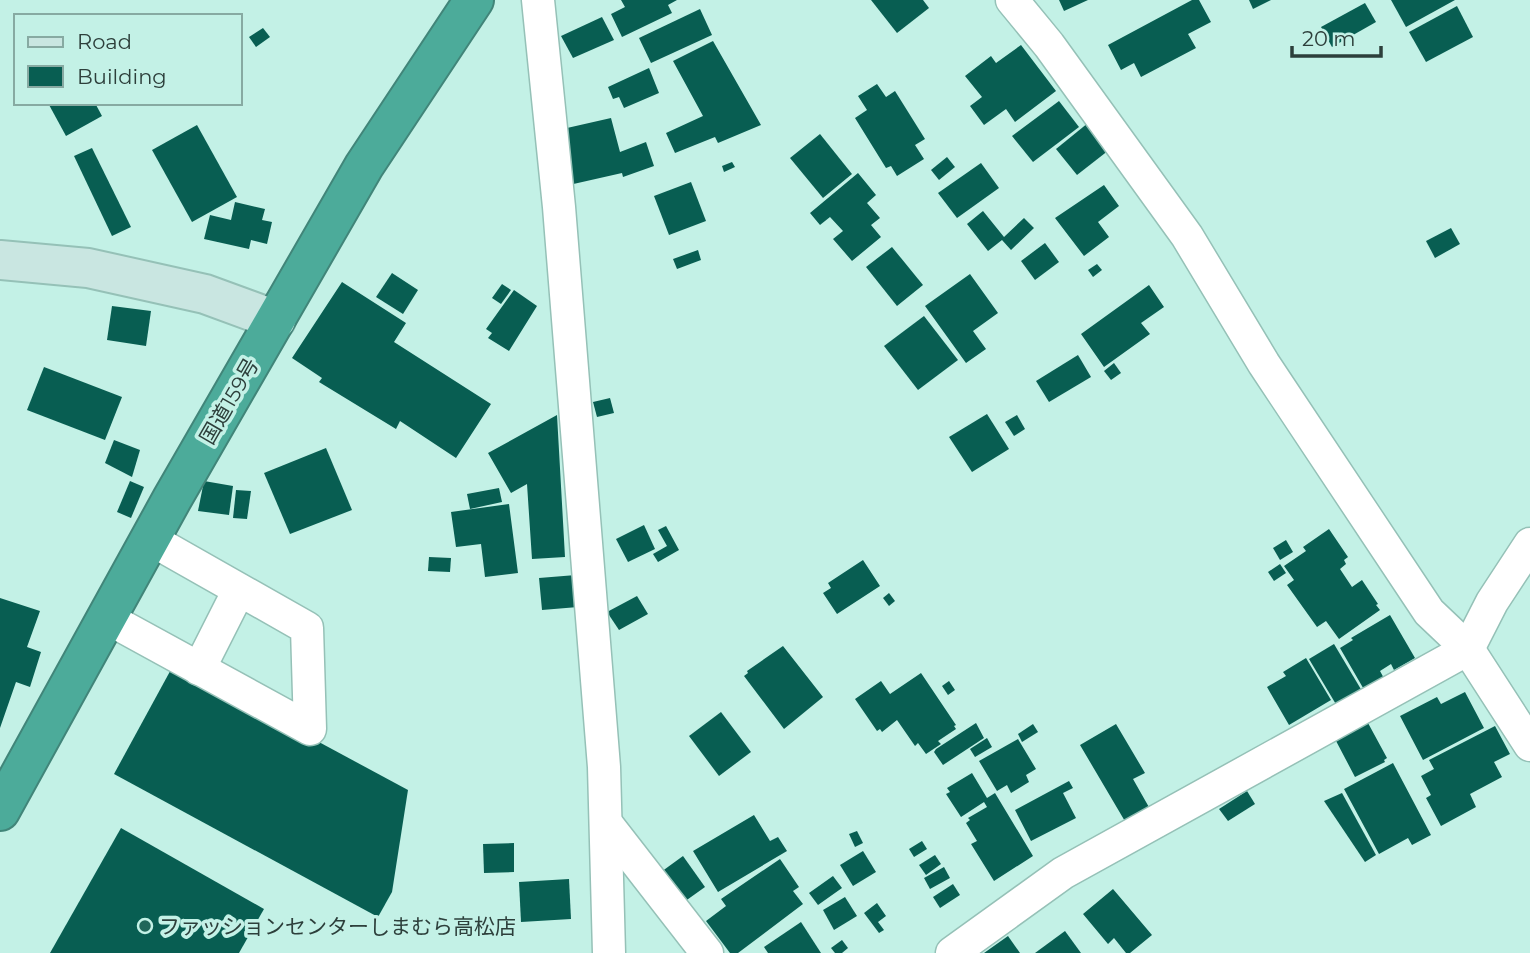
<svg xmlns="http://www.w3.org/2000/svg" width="1530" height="953" viewBox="0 0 1530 953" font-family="Montserrat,'Noto Sans JP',sans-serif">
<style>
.building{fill:#085e52}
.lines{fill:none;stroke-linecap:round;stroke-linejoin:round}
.street-casing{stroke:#95c1b7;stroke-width:35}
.secondary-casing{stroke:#95c1b7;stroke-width:42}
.highway-casing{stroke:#418579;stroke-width:42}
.street{stroke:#fff;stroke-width:32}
.secondary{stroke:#c9e6e1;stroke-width:38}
.highway{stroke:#4cab9a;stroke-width:38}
.poi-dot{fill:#20665a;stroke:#c3f1e6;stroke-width:2.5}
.labels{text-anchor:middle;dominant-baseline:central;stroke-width:7;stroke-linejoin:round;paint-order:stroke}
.street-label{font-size:21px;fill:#2d3f3b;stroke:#c3f1e6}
.poi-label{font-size:21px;fill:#2d3f3b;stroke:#c3f1e6;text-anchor:start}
</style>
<rect width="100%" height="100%" fill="#c3f1e6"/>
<!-- building -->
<g class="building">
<path d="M621,0H677L668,5L672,13L622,37L611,14L625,7Z"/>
<path d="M871,0H923L929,8L897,33Z"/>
<path d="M1059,0H1088L1064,11Z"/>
<path d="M1192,0H1199L1211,22L1188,34L1196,48L1141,77L1134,63L1121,70L1108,45Z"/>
<path d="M1249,0H1271L1253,9Z"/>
<path d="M1391,0H1455L1406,27Z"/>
<path d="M1365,3L1376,22L1332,47L1321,27Z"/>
<path d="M1457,6L1473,37L1426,62L1409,32Z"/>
<path d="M700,9L712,35L651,63L639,38Z"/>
<path d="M602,17L614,40L573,58L561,36Z"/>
<path d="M263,28L270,37L256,47L249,37Z"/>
<path d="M713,41L761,125L718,143L715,137L675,153L666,133L703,116L673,61Z"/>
<path d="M1021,45L1056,91L1015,122L1006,109L984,125L970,106L982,97L965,76L991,56L996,63Z"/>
<path d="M649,68L659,93L624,108L619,97L613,99L608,87Z"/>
<path d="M877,84L886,97L895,91L925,139L915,145L924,159L897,176L891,166L886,168L855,118L867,110L858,96Z"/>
<path d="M1059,101L1079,127L1033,162L1012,136Z"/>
<path d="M48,103H95L102,116L66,136Z"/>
<path d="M611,118L620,152L646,142L654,166L623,177L622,173L569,185L567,128Z"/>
<path d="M1088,123L1109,150L1077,175L1056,149Z"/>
<path d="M197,125L237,197L192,222L152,150Z"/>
<path d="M820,134L852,174L823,198L790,158Z"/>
<path d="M92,148L131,227L112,236L74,156Z"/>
<path d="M947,157L955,167L939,180L931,170Z"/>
<path d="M732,162L735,167L724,172L722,166Z"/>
<path d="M981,163L999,188L957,218L938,193Z"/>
<path d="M858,173L876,195L867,203L880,218L871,225L881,237L852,261L833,239L843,231L830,217L820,225L810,213Z"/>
<path d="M691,182L706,221L669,235L654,196Z"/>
<path d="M1104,185L1119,206L1098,222L1109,237L1084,256L1055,218Z"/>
<path d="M235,202L265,209L262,220L272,222L267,244L251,240L249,249L204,239L210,215L231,220Z"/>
<path d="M983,211L1004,237L1024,218L1034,228L1011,250L1002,240L988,251L967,224Z"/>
<path d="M1451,228L1460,244L1435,258L1426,241Z"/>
<path d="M1045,243L1059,262L1035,280L1021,261Z"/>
<path d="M892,247L923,285L897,306L866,267Z"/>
<path d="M698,250L701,260L677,269L673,259Z"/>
<path d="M1097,264L1102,270L1093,277L1088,270Z"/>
<path d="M392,273L418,290L403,314L376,297Z"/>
<path d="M970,274L998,313L973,331L986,349L966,363L925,306Z"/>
<path d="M342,282L406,323L394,342L491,404L456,458L400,421L396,429L319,382L322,378L292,358Z"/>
<path d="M502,284L511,290L501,304L492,298Z"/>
<path d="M1149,285L1164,307L1141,323L1150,334L1104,367L1081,334Z"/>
<path d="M514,290L537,306L509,351L488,338L492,333L486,329Z"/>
<path d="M112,306L151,311L146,346L107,340Z"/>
<path d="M924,316L958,360L918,390L884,346Z"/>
<path d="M1078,355L1091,377L1049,402L1036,381Z"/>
<path d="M1114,363L1121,373L1111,380L1104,371Z"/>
<path d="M44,367L122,397L105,440L27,410Z"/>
<path d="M610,398L614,413L597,417L593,402Z"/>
<path d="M987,414L1009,449L972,472L949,437Z"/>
<path d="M557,415L565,557L532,559L527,484L511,493L488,453Z"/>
<path d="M1017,415L1025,429L1014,436L1005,422Z"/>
<path d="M114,440L140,450L132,477L105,463Z"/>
<path d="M326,448L352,510L290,534L264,473Z"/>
<path d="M130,481L144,487L131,518L117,512Z"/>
<path d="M204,481L233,486L229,515L198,511Z"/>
<path d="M499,488L502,502L470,509L467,494Z"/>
<path d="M236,490L251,491L247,519L233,518Z"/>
<path d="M509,504L518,573L485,577L481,544L456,547L451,512Z"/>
<path d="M644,525L655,549L628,562L616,539Z"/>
<path d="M666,526L679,550L658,562L653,554L667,546L658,530Z"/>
<path d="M1329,529L1348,557L1344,560L1346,564L1340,569L1352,587L1362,580L1378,604L1376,605L1380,610L1339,639L1326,621L1317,627L1287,585L1294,580L1284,566L1306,551L1303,547Z"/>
<path d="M1286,540L1293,552L1280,560L1273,548Z"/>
<path d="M429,557L451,558L450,572L428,571Z"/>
<path d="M863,560L880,586L837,614L823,593L831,588L828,583Z"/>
<path d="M1280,564L1286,573L1274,581L1268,572Z"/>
<path d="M576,575L578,607L542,610L539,578Z"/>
<path d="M889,593L895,601L889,606L883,598Z"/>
<path d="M637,596L648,614L619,630L607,612Z"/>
<path d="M0,598L40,611L27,647L41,652L30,687L16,682L0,728Z"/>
<path d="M1390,615L1415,658L1394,670L1391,664L1380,671L1386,682L1366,693L1340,648L1353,640L1351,638Z"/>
<path d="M1334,644L1362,691L1337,706L1309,659Z"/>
<path d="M783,646L823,697L784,729L744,676L748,673L747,671Z"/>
<path d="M1306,658L1331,700L1289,725L1267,687L1286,676L1283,672Z"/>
<path d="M174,664L408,790L392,892L378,917L114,774Z"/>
<path d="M921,673L956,725L954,726L956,729L938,741L941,744L926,754L918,743L915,746L897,720L882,732L880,729L877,731L855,699L881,681L890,694Z"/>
<path d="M949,681L955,690L948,695L942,686Z"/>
<path d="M1465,692L1484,728L1423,760L1400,716L1437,697L1441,704Z"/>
<path d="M721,712L751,752L719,776L689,736Z"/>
<path d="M976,723L984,738L943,765L934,752L936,749Z"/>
<path d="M1368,723L1387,758L1384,760L1385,762L1355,777L1335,739Z"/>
<path d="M1033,724L1038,732L1022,742L1018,734Z"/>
<path d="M1116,724L1145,773L1133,779L1150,809L1126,823L1080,745Z"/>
<path d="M1495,726L1510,754L1494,762L1502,777L1470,794L1476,807L1441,826L1426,798L1431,795L1421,776L1434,769L1429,760Z"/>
<path d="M987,738L992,747L975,757L970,749Z"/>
<path d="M1018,739L1036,769L1026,775L1029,782L1011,793L1007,785L997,791L979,761Z"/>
<path d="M1393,763L1431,835L1412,845L1408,838L1379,854L1344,789Z"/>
<path d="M972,773L987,798L995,793L1033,856L994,881L971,844L977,841L966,823L970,820L968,818L987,807L984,802L961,817L946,794L950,792L947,788Z"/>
<path d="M1069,781L1073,788L1063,793L1076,818L1031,841L1015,810Z"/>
<path d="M1247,791L1255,804L1228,821L1219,809Z"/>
<path d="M1342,793L1376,855L1365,862L1324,801Z"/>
<path d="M754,815L770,841L778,837L787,851L718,892L693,851Z"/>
<path d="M121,828L264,909L239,953H50Z"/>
<path d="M857,831L863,843L855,847L849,834Z"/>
<path d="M922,841L927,849L914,857L909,849Z"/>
<path d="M514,843V872L484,873L483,844Z"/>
<path d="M863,851L876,872L853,886L840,865Z"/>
<path d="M935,855L941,864L926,875L919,865Z"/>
<path d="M683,856L705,887L684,902L661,872Z"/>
<path d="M780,859L799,887L793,891L803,904L738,953H730L706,921L726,906L721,899Z"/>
<path d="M944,867L950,878L930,889L924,878Z"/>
<path d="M833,876L842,888L818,905L809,893Z"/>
<path d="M569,879L571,919L521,922L519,882Z"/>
<path d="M953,884L960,895L940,908L933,897Z"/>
<path d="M1113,889L1152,935L1130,953H1126L1114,938L1108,944L1083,914Z"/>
<path d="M845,897L857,916L834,930L823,910Z"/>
<path d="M877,903L886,916L878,922L884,930L879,933L864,913Z"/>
<path d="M801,922L821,953H768L764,947Z"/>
<path d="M1065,931L1081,953H1035Z"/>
<path d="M1008,936L1020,953H984Z"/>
<path d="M842,940L848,948L842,953H835L831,948Z"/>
</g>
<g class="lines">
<!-- street casing -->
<g class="street-casing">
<g id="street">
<path d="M538,0L559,207L604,767L609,953"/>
<path d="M1012,0L1049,45L1187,236L1264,364L1429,612L1468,649L1530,745"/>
<path d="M107,618L310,729L307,628L150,539"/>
<path d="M199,669L239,590"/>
<path d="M606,823L707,953"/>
<path d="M952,953L1063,873L1468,649L1492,602L1530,544"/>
</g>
</g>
<!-- secondary casing -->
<g class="secondary-casing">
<path id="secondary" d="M0,260L88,268L205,294L276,320"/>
</g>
<!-- highway casing -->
<g class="highway-casing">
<path id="highway" d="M0,811L172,499L364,166L474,0"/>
</g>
<!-- street -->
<use href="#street" class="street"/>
<!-- secondary -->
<use href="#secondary" class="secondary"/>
<!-- highway -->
<use href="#highway" class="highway"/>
</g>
<!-- markers -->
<circle class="poi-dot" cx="145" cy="926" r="7"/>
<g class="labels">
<!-- street labels -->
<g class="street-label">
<text transform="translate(229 401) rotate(-60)">国道159号</text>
</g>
<!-- poi labels -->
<g class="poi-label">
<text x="159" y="926">ファッションセンターしまむら高松店</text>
</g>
</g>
<!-- legend -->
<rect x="14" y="14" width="228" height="91" fill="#c3f1e6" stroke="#87aaa2" stroke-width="2"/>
<rect x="28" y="37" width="35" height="10" fill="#c9e6e1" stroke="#87aaa2" stroke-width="2"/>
<text x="77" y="49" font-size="21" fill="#2d3f3b">Road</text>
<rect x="28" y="66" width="35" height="21" fill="#085e52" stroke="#87aaa2" stroke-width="2"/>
<text x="77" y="84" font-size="21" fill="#2d3f3b">Building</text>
<!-- scale -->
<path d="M1292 46v10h89v-10" fill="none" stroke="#2d3f3b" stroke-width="3.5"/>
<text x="1302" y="46" font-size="21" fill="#2d3f3b" stroke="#c3f1e6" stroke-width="5" paint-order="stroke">20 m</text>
</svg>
